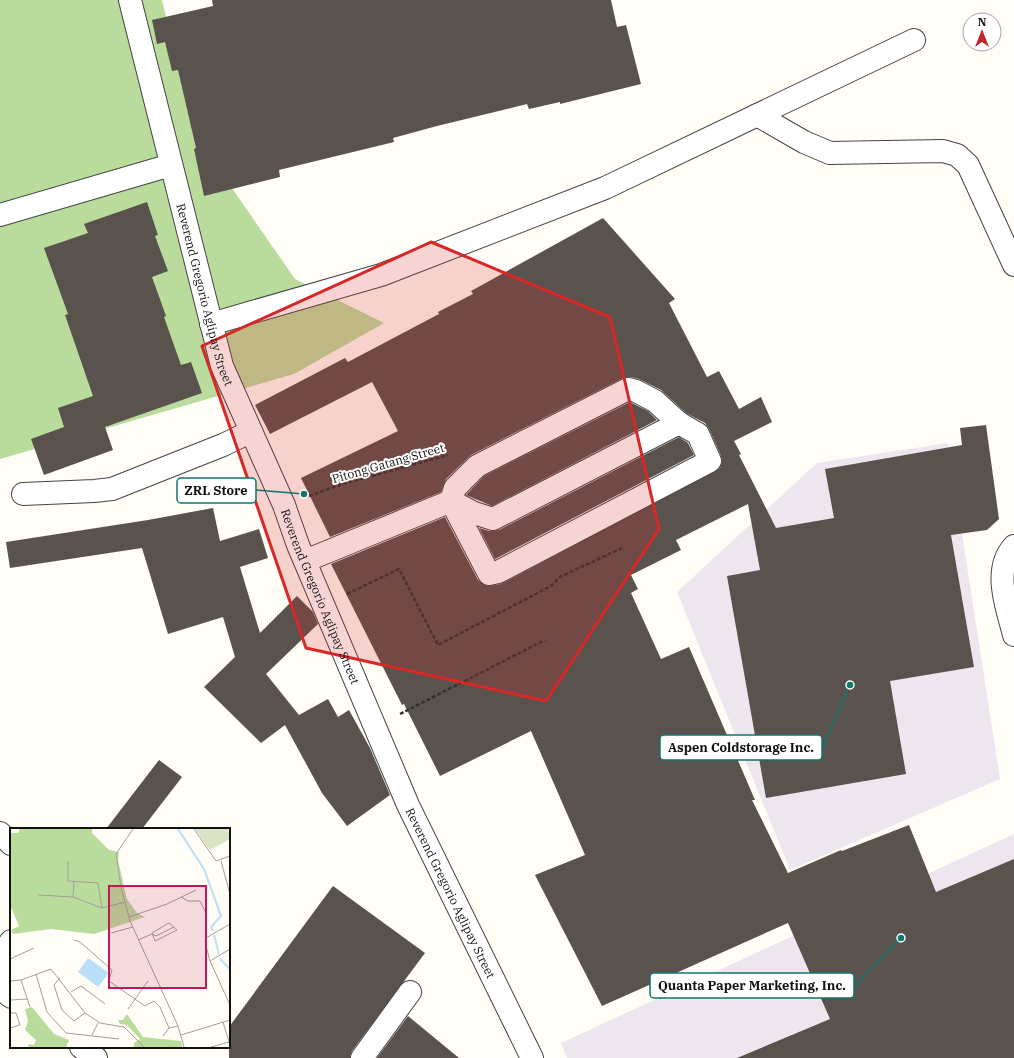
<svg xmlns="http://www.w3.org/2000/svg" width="1014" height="1058" viewBox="0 0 1014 1058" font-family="'IBM Plex Serif',serif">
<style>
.industrial{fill:#eee6ef}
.forest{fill:#b9dc9c}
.building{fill:#5a524d}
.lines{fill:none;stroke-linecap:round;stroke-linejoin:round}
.minor-casing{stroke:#444;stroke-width:24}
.path{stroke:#333;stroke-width:2.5;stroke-dasharray:4 2;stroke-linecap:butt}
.minor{stroke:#fff;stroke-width:22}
.marked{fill:#d62828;fill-opacity:0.2;stroke:#d62828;stroke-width:3;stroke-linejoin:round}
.labels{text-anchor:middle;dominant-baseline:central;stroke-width:4;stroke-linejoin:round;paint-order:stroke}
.street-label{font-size:12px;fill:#111;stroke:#fff}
.inset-river{fill:none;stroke:#b9e0f7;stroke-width:2}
.inset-road{fill:none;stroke:#a09f9a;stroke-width:1}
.view{fill:#c2185b;fill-opacity:0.15;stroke:#c2185b;stroke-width:2}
.inset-edge{fill:none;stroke:#111;stroke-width:2}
.leader{fill:none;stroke:#0f766e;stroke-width:1.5}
.callout-dot{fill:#0f766e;stroke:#fff;stroke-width:1.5}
.callout{fill:#fff;stroke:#0f766e;stroke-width:1.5}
.callout-label{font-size:13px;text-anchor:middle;font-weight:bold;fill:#111}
</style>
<rect width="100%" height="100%" fill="#fffdf5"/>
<!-- industrial -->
<g class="industrial">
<path d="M948,443L1000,779L790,870L677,592L817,463Z"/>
<path d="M1014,834V1058H567L561,1043Z"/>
</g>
<!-- forest -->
<path class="forest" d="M0,0H162L195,135L295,279L384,323L294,374L0,459Z"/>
<!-- building -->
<g class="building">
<path d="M212,0H611L617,27L626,25L641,84L560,104V102L529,109L527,104L437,126L393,138L394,142L279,170L280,177L204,196L194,149L196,148L178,70L172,71L165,42L157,44L152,20L213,6Z"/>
<path d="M147,202L158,235L155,236L168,271L152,277L166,316L164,317L181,365L191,362L202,393L105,427L113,450L44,475L31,439L64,427L58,408L93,396L65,315L68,314L44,248L88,233L84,224Z"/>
<path d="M603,218L675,299L669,303L707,377L719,371L739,409L761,397L772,422L734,441L741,454L739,455L776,528L834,518L825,469L962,445L960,428L986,425L999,519L987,530L951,535L974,667L890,681L906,774L766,798L727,576L760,570L748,504L676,540L681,550L631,575L638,589L631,593L661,659L689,647L755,800H752L788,873L841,850L842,851L909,825L936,892L1014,859V1058H737L830,1019L788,923L602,1006L535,875L585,855L531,731L440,776L404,704L402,705L331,564L445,517L478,580L487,586L501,584L720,468L722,462L721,456L709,429L705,423L686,413L661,390L639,379L631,377L623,378L471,455L446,479L441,492L330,537L301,478L398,431L372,382L270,434L255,405L345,358L348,362L439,314L438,312L473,294L471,291Z"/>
<path d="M630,402L648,411L657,420L492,506L466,495L484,476Z"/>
<path d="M679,437L688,443L694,455L495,559L479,528L489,531L499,530Z"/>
<path d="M213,508L220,541L259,529L268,558L240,567L260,633L297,596L313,612L318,624L266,674L299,715L328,699L338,717L349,710L370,748L390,795L347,826L322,793L285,725L261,743L204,687L235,657L223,617L168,634L142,548L10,568L6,542L148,520Z"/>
<path d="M159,760L182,777L142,829H106Z"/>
<path d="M333,886L425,953L352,1051L350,1058H229V1027Z"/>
<path d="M408,1016L459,1058H377Z"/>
</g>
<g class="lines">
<!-- minor casing -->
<g class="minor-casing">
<g id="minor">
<path id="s1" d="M130,0L222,366L284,505L298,545L408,805L532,1058"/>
<path d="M757,115L804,142L830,153L943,151L957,155L968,165L1014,265"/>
<path d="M0,215L171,165"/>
<path d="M211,324L381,275L605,188L914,40"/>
<path d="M628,389L636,391L655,401L679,423L698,434L710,461L498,572L489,574L451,501L455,488L477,466Z"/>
<path d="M23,494L94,491L112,489L223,445L250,432"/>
<path d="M1014,546C992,570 1007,607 1014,635"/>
<path d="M305,561L451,501L474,513L493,519L679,423"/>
<path d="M0,833L11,844"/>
<path d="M0,957L11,941"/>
<path d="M0,968L6,993L11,997"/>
<path d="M81,1047L96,1058"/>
<path d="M362,1058L410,992"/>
</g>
</g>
<!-- path -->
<g class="path">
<path d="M309,496L343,484L448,455"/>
<path d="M347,594L399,569L438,645L551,586L560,577L622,548"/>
<path d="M400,714L545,640"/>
</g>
<!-- minor -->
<use href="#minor" class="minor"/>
</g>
<!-- marked area -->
<path class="marked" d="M431,242L610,317L659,529L546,701L306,648L202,346Z"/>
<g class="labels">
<!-- street labels -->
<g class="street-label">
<text stroke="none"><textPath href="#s1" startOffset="304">Reverend Gregorio Aglipay Street</textPath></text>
<text transform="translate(388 463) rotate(-16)">Pitong Gatang Street</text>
<text stroke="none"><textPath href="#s1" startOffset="628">Reverend Gregorio Aglipay Street</textPath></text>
<text stroke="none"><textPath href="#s1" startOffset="952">Reverend Gregorio Aglipay Street</textPath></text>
</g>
</g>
<!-- overview -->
<g transform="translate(10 828)">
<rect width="220" height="220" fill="#fffdf5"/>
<path d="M10,1H82V5L99,22L109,24L108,32L117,71L127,85L135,89L84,106L41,101L3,106L1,102L9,98L0,77V5H8ZM22,179L44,206L59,212L56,219H19L18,216L24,217L26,212L15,202L18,193L15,181ZM117,186L133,209L171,213L172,219H124V215L130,211L117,197L110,196L108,192H113Z" fill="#b9dc9c"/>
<path d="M185,1H218L220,11L200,22Z" fill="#d9e3c4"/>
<path d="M78,130L99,145L88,159L68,144Z" fill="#b9e0f7"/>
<path class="inset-river" d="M168,1L194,41L211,88L201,99L203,103M204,107L209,126M210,131L220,141"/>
<path class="inset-road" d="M123,1L106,26L111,59L120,93L168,198L174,219M184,1L206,33L220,28M58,33V53L88,55L92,80M211,33L220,66M64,54L63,69L92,80L115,74M28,67L63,69M171,69L178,73H190L197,87M119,89L157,76L186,62M159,95L167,102L145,113L142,105ZM220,96L196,110L195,114L200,133L220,177M101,105L123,99M64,112L70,114L102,142L99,153L135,178L144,173L150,179L159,200M128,112L142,106L146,108L164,99M0,131L24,120M200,133L220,121M26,146L37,184L56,205L109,211M50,150L44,157L52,182L64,193L75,185M11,152L20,179M0,153L11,152L41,141L75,185L90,195L114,199L134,219M61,164L71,158L95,176M0,172L18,171M118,181L138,153M0,185H6L10,197L0,200M213,194L220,217M82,207L88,195M171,207L220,192M153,208L159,200L168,198M201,219L219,214"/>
<path class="view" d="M99,58H196V160H99Z"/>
<rect width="220" height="220" class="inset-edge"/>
</g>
<!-- callouts -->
<path class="leader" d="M304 494L256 490M850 685L822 748M901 938L854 986"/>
<g class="callout-dot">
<circle cx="304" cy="494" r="4"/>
<circle cx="850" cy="685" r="4"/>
<circle cx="901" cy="938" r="4"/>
</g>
<g class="callout">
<rect x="177" y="478" width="79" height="25" rx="4"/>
<rect x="660" y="735" width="162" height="25" rx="4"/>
<rect x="650" y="973" width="204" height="25" rx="4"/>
</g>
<g class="callout-label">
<text x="216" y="495">ZRL Store</text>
<text x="741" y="752">Aspen Coldstorage Inc.</text>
<text x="752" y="990">Quanta Paper Marketing, Inc.</text>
</g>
<!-- north arrow -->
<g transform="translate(982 32)"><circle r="19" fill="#ffffff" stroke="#a0a0a0"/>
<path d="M0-3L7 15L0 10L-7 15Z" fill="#c4262e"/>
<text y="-6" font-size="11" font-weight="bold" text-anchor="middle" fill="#111111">N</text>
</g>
</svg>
